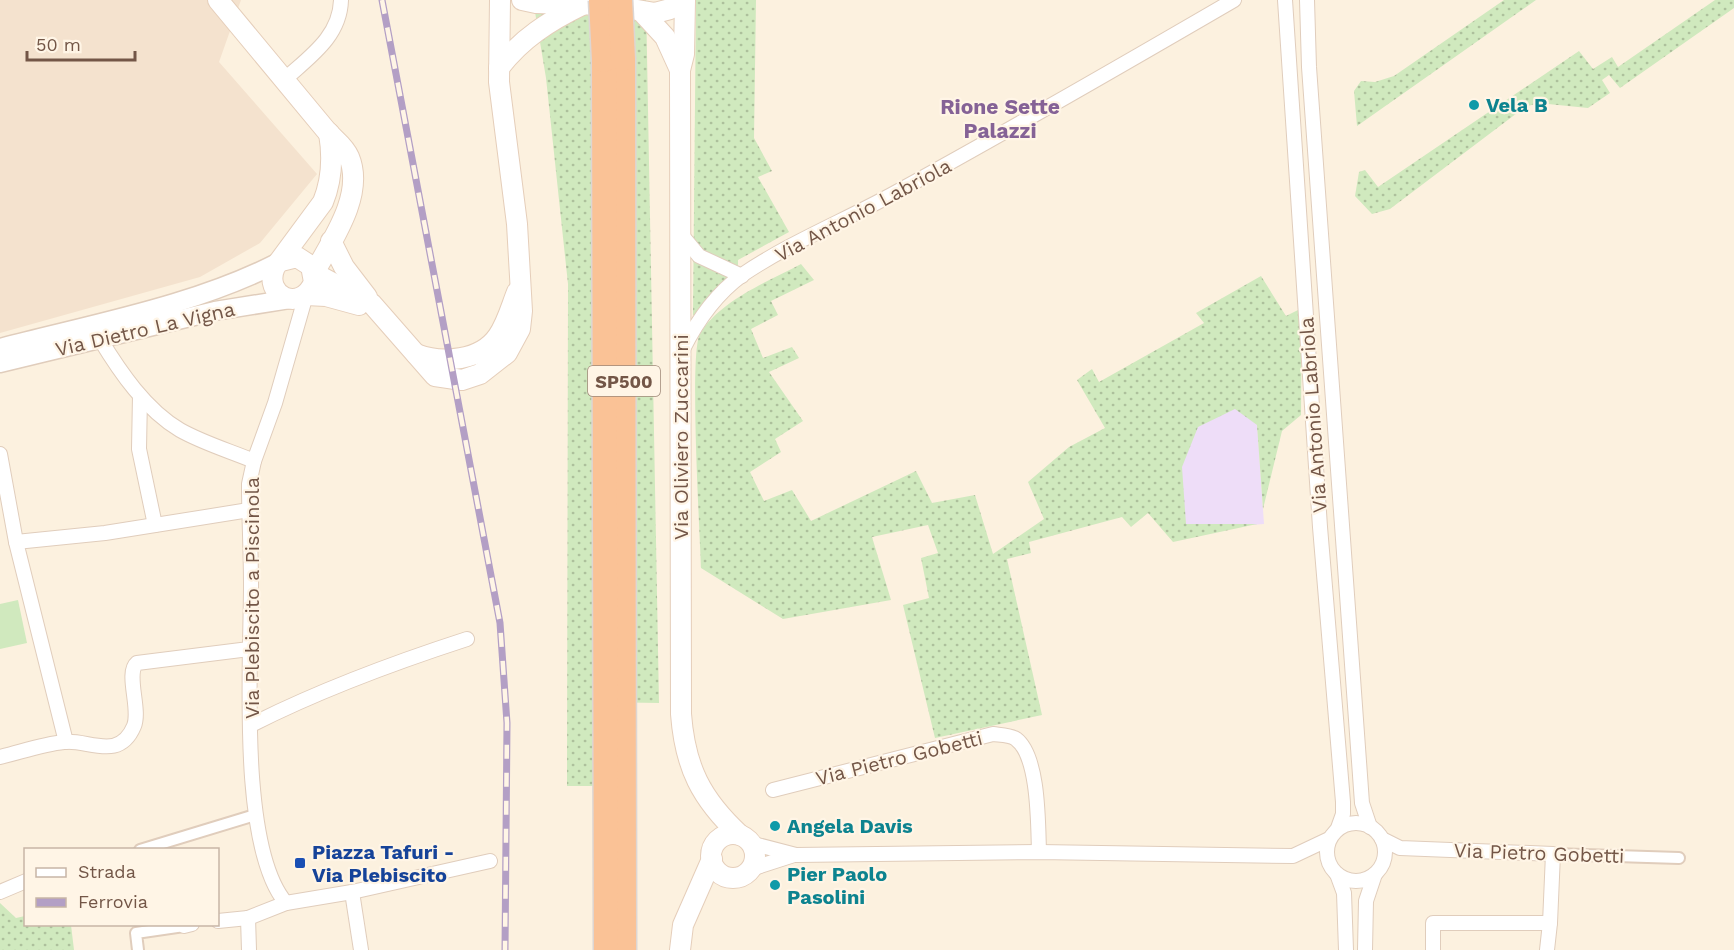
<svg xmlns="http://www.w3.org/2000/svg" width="1734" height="950" viewBox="0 0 1734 950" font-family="'Work Sans',sans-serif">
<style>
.residential{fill:#f4e2ce}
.education{fill:#eeddf8}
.grass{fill:url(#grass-dots)}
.pitch{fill:#d0e9be}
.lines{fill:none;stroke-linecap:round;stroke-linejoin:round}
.pedestrian-casing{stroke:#e0cdbc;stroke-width:14}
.minor-casing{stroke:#e0cdbc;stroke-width:16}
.tertiary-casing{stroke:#e0cdbc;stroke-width:21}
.secondary-casing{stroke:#e5ceba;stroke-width:22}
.trunk-casing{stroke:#ddd6d3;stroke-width:27}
.pedestrian{stroke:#fff;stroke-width:10}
.minor{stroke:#fff;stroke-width:14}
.tertiary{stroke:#fff;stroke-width:18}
.secondary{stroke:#fff;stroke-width:20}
.trunk{stroke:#fac296;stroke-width:24}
.rail-casing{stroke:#b39fc5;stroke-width:7}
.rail{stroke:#fff5e6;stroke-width:4.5;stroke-dasharray:14;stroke-linecap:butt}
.trunk-bridge-casing{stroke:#ddd6d3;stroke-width:27;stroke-linecap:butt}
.trunk-bridge{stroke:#fac296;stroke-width:24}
.culture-dot{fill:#0f9aa8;stroke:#fff5e6;stroke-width:2}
.transit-dot{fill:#1a4fb4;stroke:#fff5e6;stroke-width:2}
.labels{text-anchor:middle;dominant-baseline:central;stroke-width:4.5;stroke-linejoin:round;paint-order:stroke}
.shield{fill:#fff5e6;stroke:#9d8677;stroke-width:1.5}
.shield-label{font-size:18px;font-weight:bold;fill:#735647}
.culture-label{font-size:20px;font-weight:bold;fill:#0d838f;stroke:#fff5e6;text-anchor:start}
.street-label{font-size:20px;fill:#735647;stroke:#fff5e6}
.transit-label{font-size:20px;font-weight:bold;fill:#164399;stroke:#fff5e6;text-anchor:start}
.neighbourhood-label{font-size:21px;font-weight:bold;fill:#856296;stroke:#fff5e6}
</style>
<defs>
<pattern id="grass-dots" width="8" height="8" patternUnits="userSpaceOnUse" patternTransform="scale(1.5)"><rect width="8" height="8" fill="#d0e9be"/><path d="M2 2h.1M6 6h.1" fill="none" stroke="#adc09c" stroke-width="1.8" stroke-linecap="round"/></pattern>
</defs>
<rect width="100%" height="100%" fill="#fcf1df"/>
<!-- residential -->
<path class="residential" d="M0,0H241L219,62L317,174L260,243L200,277L0,333Z"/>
<!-- education -->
<path class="education" d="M1254,378L1264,524L1167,531L1173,436Z"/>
<!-- grass -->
<g class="grass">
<path d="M533,0H646L659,703L597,702L594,786H567L568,284L546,78Z"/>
<path d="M696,0H756L754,138L772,171L758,177L789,232L738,260V279L701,317L693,315Z"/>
<path d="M1504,0H1536L1357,126L1354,91L1361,81L1375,82L1394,76Z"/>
<path d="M1715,0H1734V8L1620,88L1609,75L1602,80L1610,93L1588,108L1538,103L1525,107L1390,209L1372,214L1355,196L1359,172L1365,170L1378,187L1579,51L1593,69L1612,57L1618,67Z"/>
<path d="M801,264L814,280L771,301L778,315L751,329L763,358L792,347L799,358L769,372L803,421L775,439L781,452L750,472L764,501L792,490L811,521L916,471L932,503L975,495L993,554L1044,519L1028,482L1069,447L1105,428L1077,380L1092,369L1099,382L1204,323L1196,313L1261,276L1286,316L1302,308L1301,415L1282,431L1263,509L1257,425L1235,409L1198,427L1182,467L1186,524H1257L1173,542L1148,513L1131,527L1122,517L1029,542L1031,553L1007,559L1042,715L935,738L903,605L929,598L921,558L938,553L928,525L872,537L891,600L783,619L701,568C700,534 689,352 700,334C719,301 769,281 801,264Z"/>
<path d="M0,903L16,918L25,916L26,924L71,925L74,950H0Z"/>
</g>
<!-- pitch -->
<path class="pitch" d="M18,600L27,643L0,649V604Z"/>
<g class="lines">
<!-- pedestrian casing -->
<g class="pedestrian-casing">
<g id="pedestrian">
<path d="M140,850L255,815"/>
<path d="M1553,854L1679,858"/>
<path d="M138,950L136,933L184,926"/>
</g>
</g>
<!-- minor casing -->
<g class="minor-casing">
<g id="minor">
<path d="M1285,0L1320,527L1343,802V814L1338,828"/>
<path d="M1307,0L1309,67L1362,803L1370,827"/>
<path d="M284,80C309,57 340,37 341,0"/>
<path d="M680,233L699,256L742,276"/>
<path d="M100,339C120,372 146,410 180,430C203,443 230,451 254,461"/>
<path d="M683,349C697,321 716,294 742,275C792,241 849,219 902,189C1013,128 1124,64 1234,0"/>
<path d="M140,396L139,449L155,525"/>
<path d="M0,454L16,542L66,742"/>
<path d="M16,542L105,533L249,510"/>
<path d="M251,725C320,690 393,663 467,639"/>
<path d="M0,757C21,752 43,744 64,742C88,739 119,762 134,726C141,709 125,673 137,663L249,649"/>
<path d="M773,790L993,734C1000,735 1011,735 1016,739C1039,756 1038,824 1039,852"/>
<circle cx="1356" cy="852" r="29"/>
<path d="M1382,839L1400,848L1553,854L1550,923H1433V950"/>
<path d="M750,843L796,855L1039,852L1293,856L1329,839"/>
<path d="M751,869L794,855"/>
<path d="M1337,874L1344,893L1346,950"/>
<path d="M0,892L26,881"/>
<path d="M352,892L361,950"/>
<path d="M286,903C238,847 251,660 251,585C251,552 249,518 249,484L254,461L275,403L306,295"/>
<path d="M248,918L286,903L352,892L490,861"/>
<path d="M248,918L249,950"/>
<path d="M218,921L248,918"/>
<path d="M184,926L192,924"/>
<path d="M1365,950L1366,901L1375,874"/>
<path d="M1547,950L1550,923"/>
</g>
</g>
<!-- tertiary casing -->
<g class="tertiary-casing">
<g id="tertiary">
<path d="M0,348C92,324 197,305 281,261"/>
<path d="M0,363L215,311L290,299"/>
</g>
</g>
<!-- secondary casing -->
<g class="secondary-casing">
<g id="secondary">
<path d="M218,0L325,129C333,139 344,145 349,157C365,195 331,242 314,273"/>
<path d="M522,0L536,3L607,5L655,13L670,9L680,0"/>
<path d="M685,0L684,54L680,70L681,714C685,767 701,799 740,835"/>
<path d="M642,12L665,37L680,70"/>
<path d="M499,68C521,39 549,21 582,5"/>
<path d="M331,241L344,267L367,297"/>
<path d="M281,261L297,257L311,266L314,282C301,314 262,296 275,267L323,202C332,180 333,157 329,133"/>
<path d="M314,273L372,304L435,376L462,380L480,374L507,353L520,329L522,311L517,224L499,82L500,0"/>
<path d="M306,295L326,296L359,305"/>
<path d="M416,354C442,364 481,361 498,336C507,323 511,307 517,292"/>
<circle cx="733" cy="856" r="22"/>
<path d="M680,950L683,925L712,859"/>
</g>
</g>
<!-- trunk casing -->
<g class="trunk-casing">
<g id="trunk">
<path d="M623,59L624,950"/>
<path d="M604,60L606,950"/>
</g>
</g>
<!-- pedestrian -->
<use href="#pedestrian" class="pedestrian"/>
<!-- minor -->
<use href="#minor" class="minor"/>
<!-- tertiary -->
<use href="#tertiary" class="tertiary"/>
<!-- secondary -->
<use href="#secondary" class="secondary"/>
<!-- trunk -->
<use href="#trunk" class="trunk"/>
<!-- rail casing -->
<g class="rail-casing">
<path id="rail" d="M382,0L500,623L507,723L505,950"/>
</g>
<!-- rail -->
<use href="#rail" class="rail"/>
<!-- trunk-bridge casing -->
<g class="trunk-bridge-casing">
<g id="trunk-bridge">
<path d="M601,0L604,60"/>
<path d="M620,0L623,59"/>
</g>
</g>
<!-- trunk-bridge -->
<use href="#trunk-bridge" class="trunk-bridge"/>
</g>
<!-- markers -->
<g class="culture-dot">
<circle cx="1474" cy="105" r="6"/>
<circle cx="775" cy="826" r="6"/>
<circle cx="775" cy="885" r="6"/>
</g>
<rect class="transit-dot" x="294" y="857" width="12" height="12" rx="3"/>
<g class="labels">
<!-- shield labels -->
<rect class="shield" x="588" y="366" width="72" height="30" rx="4.5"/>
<g class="shield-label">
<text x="624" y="381">SP500</text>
</g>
<!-- culture labels -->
<g class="culture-label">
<text x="1486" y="105">Vela B</text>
<text x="787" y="826">Angela Davis</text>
<text x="787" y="874">Pier Paolo<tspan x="787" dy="23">Pasolini</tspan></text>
</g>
<!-- street labels -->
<g class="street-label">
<text transform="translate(863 210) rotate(-28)">Via Antonio Labriola</text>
<text transform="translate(145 329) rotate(-13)">Via Dietro La Vigna</text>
<text transform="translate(1313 415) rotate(-94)">Via Antonio Labriola</text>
<text transform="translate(681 437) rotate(-90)">Via Oliviero Zuccarini</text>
<text transform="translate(252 598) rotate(-90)">Via Plebiscito a Piscinola</text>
<text transform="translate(899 758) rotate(-14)">Via Pietro Gobetti</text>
<text transform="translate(1539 853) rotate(2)">Via Pietro Gobetti</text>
</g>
<!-- transit labels -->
<g class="transit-label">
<text x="312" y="852">Piazza Tafuri -<tspan x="312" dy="23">Via Plebiscito</tspan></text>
</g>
<!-- neighbourhood labels -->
<g class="neighbourhood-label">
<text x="1000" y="106">Rione Sette<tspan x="1000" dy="24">Palazzi</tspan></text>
</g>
</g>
<!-- legend -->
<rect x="24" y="848" width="195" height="78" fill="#fff5e6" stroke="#c7b5a6" stroke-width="1.5"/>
<rect x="36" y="868" width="30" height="9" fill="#ffffff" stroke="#c7b5a6" stroke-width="1.5"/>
<text x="78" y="878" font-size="18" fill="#735647">Strada</text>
<rect x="36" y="898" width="30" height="9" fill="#b39fc5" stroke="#c7b5a6" stroke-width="1.5"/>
<text x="78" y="908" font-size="18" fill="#735647">Ferrovia</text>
<!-- scale -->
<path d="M27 51v9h108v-9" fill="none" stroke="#735647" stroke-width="3"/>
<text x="36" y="51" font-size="18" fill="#735647" stroke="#fff5e6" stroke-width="4.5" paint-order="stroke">50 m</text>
</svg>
